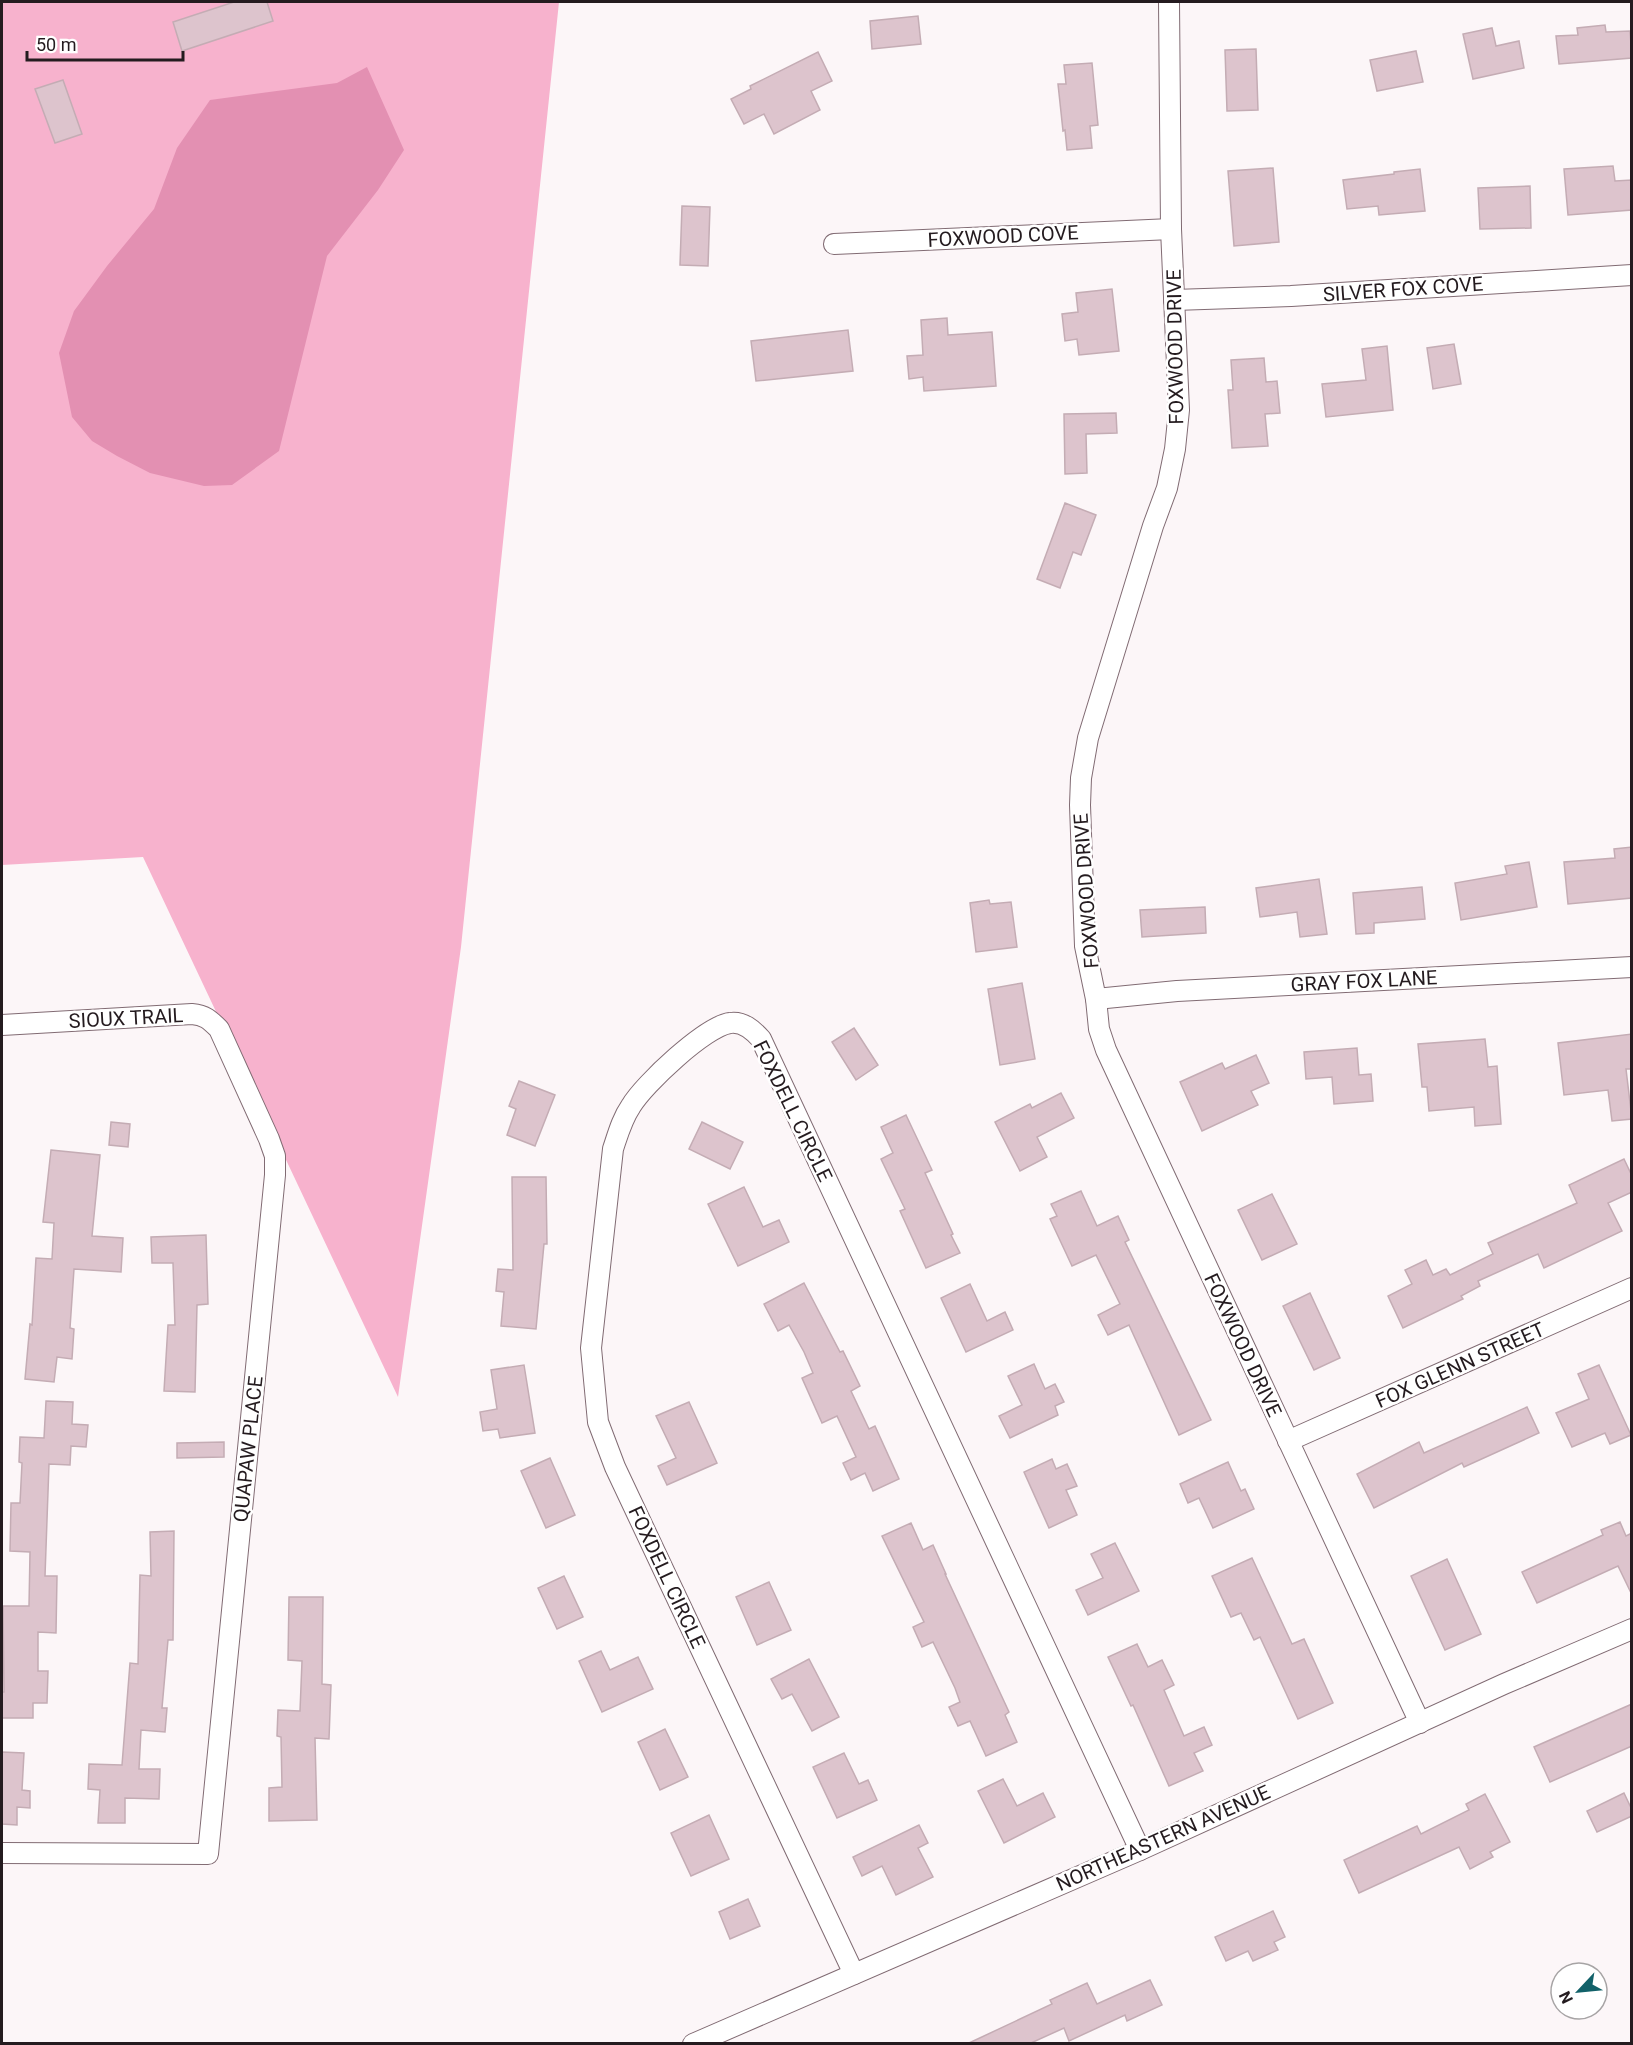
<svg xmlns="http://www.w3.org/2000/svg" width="1633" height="2045" viewBox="0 0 1633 2045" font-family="Roboto,sans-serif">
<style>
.green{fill:#f7b2cd}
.water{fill:#e390b2}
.building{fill:#ddc4cd;stroke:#c4acb4;stroke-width:1.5}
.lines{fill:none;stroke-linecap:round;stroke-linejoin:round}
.minor-casing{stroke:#816b73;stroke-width:22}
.minor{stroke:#fff;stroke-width:20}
.labels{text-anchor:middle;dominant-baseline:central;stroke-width:5;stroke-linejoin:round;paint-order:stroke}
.street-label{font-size:20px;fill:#241b1f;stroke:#fff}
</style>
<rect width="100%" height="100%" fill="#fcf6f8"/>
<!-- green -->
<path class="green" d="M2,2H559L461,947L398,1397L143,857L2,865Z"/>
<!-- water -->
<path class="water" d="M367,67L404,150L378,190L327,256L279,451L232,485L204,486L150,473L117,456L92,441L72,417L59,353L74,311L107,266L154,209L177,148L210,100L337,83Z"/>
<!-- building -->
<g class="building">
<path d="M234,2H267L273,21L182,51L173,22Z"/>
<path d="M918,16L921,44L872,49L870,21Z"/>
<path d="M1605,25L1606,32L1630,31L1632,58L1559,64L1556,36L1578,35L1577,28Z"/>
<path d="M1492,28L1496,46L1519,41L1524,68L1473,79L1463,34Z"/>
<path d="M1256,49L1258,110L1227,111L1225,50Z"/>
<path d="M1416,51L1423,82L1377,91L1370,60Z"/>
<path d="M818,52L832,81L811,91L820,110L774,134L764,114L744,124L731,99L751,89L750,86Z"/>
<path d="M1092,63L1098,125L1090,126L1092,148L1067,150L1065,130L1063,131L1058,84H1066L1064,65Z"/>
<path d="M63,80L82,134L55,143L35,89Z"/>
<path d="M1613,166L1615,181L1632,180V210L1568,215L1564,169Z"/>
<path d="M1273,168L1279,242L1234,246L1228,171Z"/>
<path d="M1420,169L1425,211L1379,215L1378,206L1347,209L1343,180L1394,174V172Z"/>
<path d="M1530,186L1531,228L1480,229L1478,188Z"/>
<path d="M682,206L710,207L708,266L680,265Z"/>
<path d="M1112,289L1119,351L1079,355L1077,339L1065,341L1062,314L1078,312L1076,293Z"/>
<path d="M947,318L948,335L992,332L996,386L924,391L923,377L909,379L907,356L923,355L921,320Z"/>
<path d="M848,330L853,371L756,381L751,341Z"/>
<path d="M1454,344L1461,384L1433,389L1427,348Z"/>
<path d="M1387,346L1393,410L1326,417L1322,384L1366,380L1362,349Z"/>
<path d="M1264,358L1266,382L1277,381L1280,413L1265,414L1268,446L1232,448L1228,390H1233L1231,360Z"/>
<path d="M1116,413L1117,433L1086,434L1087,473L1065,474L1064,414Z"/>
<path d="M1065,503L1096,515L1081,555L1073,552L1060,588L1037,579Z"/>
<path d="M1632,847V898L1568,904L1564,862L1615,858L1614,849Z"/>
<path d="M1529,862L1537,907L1461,920L1455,883L1507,874L1505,866Z"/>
<path d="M1319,879L1327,934L1300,937L1297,912L1260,917L1256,888Z"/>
<path d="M1422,887L1425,919L1374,923V933L1356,934L1353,893Z"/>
<path d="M989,900L990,904L1011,902L1017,947L976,952L970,903Z"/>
<path d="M1205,907L1206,933L1142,937L1140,910Z"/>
<path d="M1022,983L1035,1059L1000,1065L988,989Z"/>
<path d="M854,1028L878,1065L856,1080L832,1042Z"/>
<path d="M1632,1034V1069H1626L1632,1119L1612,1121L1608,1090L1564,1095L1558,1043Z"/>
<path d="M1485,1039L1488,1067L1497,1066L1501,1124L1475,1126L1474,1107L1429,1111L1427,1087H1422L1418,1044Z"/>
<path d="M1357,1048L1359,1075L1371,1074L1373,1101L1334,1104L1332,1077L1306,1079L1304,1052Z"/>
<path d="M1256,1055L1269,1083L1251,1091L1258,1105L1202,1131L1180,1082L1222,1063L1225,1069Z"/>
<path d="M519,1081L555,1095L535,1146L507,1135L516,1109L509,1106Z"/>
<path d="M1061,1093L1074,1118L1037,1137L1047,1157L1020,1171L995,1122L1030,1104L1032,1108Z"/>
<path d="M906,1115L932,1170L925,1173L953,1234L951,1235L960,1253L926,1268L900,1211L905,1209L881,1159L893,1153L881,1127Z"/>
<path d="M111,1122L130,1124L128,1147L109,1145Z"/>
<path d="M702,1122L743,1142L730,1169L689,1149Z"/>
<path d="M51,1150L100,1155L92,1236L123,1238L121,1272L74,1269L70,1328L74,1329L72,1359L57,1357L54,1382L25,1379L30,1324L32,1325L36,1258L52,1259L54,1223L43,1222Z"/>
<path d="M1624,1159L1632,1176V1192L1608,1203L1622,1231L1544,1268L1538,1254L1478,1281L1480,1286L1461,1296L1463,1299L1403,1328L1388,1296L1412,1284L1405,1270L1426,1260L1433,1275L1446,1269L1450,1275L1493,1254L1488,1243L1577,1203L1569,1185Z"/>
<path d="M512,1177H546L547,1244H544L536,1329L501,1326L504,1292L496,1291L498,1269L513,1270Z"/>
<path d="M744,1187L763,1227L779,1220L789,1242L738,1266L708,1204Z"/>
<path d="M1081,1191L1097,1226L1118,1216L1129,1240L1125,1242L1211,1420L1179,1435L1129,1325L1108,1335L1098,1315L1120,1304L1096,1255L1072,1266L1050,1219L1057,1216L1051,1204Z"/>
<path d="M1272,1194L1297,1244L1262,1260L1238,1210Z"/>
<path d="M206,1235L208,1304L197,1305L195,1392L164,1391L168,1325H175L173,1263H152L151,1237Z"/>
<path d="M804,1283L840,1352L843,1351L860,1386L851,1391L869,1429L875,1426L899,1479L873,1491L865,1473L851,1480L843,1463L856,1457L837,1416L822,1423L802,1378L813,1373L804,1352L789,1325L778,1331L764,1304Z"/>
<path d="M970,1284L987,1321L1005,1312L1013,1330L966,1352L941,1298Z"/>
<path d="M1310,1293L1340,1358L1314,1370L1283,1306Z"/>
<path d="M1034,1364L1045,1389L1055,1384L1064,1402L1055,1406L1058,1415L1010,1438L999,1416L1022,1405L1008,1376Z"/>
<path d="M524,1365L535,1433L500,1438L498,1429L483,1431L480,1412L497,1409L491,1370Z"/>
<path d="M1599,1365L1631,1435L1610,1444L1605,1433L1572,1447L1556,1413L1589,1399L1578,1374Z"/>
<path d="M46,1401L73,1402L72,1424L88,1425L86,1447L71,1446L70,1465L49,1464L45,1576H57L56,1633L38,1632V1671H48L47,1703H33V1718H2V1692H4L3,1606H29L30,1552L10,1551L11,1503H20L22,1463L19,1462L20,1437L44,1438Z"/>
<path d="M689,1402L717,1463L667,1485L658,1466L676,1458L656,1416Z"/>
<path d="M1527,1407L1539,1433L1464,1467L1462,1463L1374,1508L1357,1474L1419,1442L1424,1453Z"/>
<path d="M224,1442V1457L177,1458V1443Z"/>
<path d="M550,1458L575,1515L546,1528L521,1471Z"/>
<path d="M1052,1459L1056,1469L1067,1464L1077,1486L1066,1490L1077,1515L1049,1528L1024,1472Z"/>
<path d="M1228,1462L1241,1491L1245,1489L1254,1509L1213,1528L1199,1498L1188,1503L1180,1484Z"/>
<path d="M1620,1522L1626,1536L1632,1533V1595L1618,1566L1537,1603L1522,1572L1603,1535L1601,1530Z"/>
<path d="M911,1523L923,1550L933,1545L946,1574H945L1009,1712L1005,1715L1017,1742L986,1756L970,1721L958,1726L949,1707L960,1702L955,1688L933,1642L922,1647L913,1627L924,1622L882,1536Z"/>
<path d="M174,1531L173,1640H168L162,1708H167L165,1732L141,1730L139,1769H160L159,1799L125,1798V1823H98L100,1790L88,1789L89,1764L122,1765L130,1663L138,1664L140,1575L151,1576L150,1532Z"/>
<path d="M1115,1543L1139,1591L1088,1615L1076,1590L1103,1578L1091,1554Z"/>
<path d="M1252,1558L1292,1644L1304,1639L1333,1703L1298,1719L1260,1637L1254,1640L1241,1613L1231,1617L1212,1576Z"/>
<path d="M1447,1559L1481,1634L1445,1650L1411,1576Z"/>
<path d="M564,1576L583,1617L557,1629L538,1588Z"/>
<path d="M769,1582L791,1630L757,1645L736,1597Z"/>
<path d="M289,1597H323L322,1684L331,1685L329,1739L315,1738L317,1820L269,1821V1788L282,1787L281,1737L277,1736L278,1710L300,1711L302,1661L288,1660Z"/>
<path d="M1137,1644L1148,1667L1162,1660L1174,1685L1164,1690L1184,1736L1204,1727L1212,1745L1194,1753L1203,1771L1169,1786L1133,1705L1131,1706L1108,1657Z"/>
<path d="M601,1651L610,1670L638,1657L653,1689L602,1712L579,1661Z"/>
<path d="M809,1659L839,1717L812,1731L792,1694L782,1699L771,1679Z"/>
<path d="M1632,1704V1746L1550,1782L1534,1747Z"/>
<path d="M665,1729L688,1777L660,1790L638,1742Z"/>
<path d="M2,1752L24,1753L22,1790L30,1791V1808L17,1807V1825L2,1824Z"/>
<path d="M844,1753L859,1784L868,1780L877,1800L837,1818L813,1767Z"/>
<path d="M1003,1779L1017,1806L1043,1793L1055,1817L1004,1843L978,1791Z"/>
<path d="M1624,1793L1632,1810V1816L1597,1832L1587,1811Z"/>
<path d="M1485,1794L1510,1842L1490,1852L1493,1857L1470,1869L1459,1847L1359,1893L1344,1860L1417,1826L1421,1834L1469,1810L1466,1804Z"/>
<path d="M709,1815L729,1859L691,1876L671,1833Z"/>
<path d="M919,1825L928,1843L918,1848L933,1877L896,1895L882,1866L862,1876L853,1857Z"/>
<path d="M748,1899L760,1926L730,1939L719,1912Z"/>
<path d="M1273,1911L1285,1937L1274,1942L1278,1950L1253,1961L1248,1951L1226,1961L1215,1937Z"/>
<path d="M1150,1980L1162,2005L1127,2021L1125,2015L1069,2041L1064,2028L1031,2043H969L1052,2004L1050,2000L1087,1983L1097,2004Z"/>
</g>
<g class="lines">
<!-- minor casing -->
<g class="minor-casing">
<g id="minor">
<path d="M1169,2L1171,229L1179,410L1175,449L1167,488L1153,526L1088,738L1081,778L1080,805L1085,946L1096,999L1099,1029L1106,1050L1420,1723"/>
<path d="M834,244L1171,229"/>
<path d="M1174,300L1291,296L1632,275"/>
<path d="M1096,999L1177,991L1632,967"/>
<path d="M2,1025L192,1014C205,1015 210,1020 219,1029L269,1139L275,1156V1175L208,1854L2,1853"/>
<path d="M1288,1441L1632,1288"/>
<path d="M854,1974L615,1467L598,1422L591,1348L613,1149C618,1134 622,1119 631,1106C644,1084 706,1026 730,1023C743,1021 753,1030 761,1039L1140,1850"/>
<path d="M693,2044L1140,1850L1504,1684L1632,1629"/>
</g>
</g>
<!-- minor -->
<use href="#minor" class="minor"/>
</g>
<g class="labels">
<!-- street labels -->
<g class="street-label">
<text transform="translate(1003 236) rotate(-3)">FOXWOOD COVE</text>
<text transform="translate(1403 289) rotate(-4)">SILVER FOX COVE</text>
<text transform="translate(1175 347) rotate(-91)">FOXWOOD DRIVE</text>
<text transform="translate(1086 891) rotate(-94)">FOXWOOD DRIVE</text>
<text transform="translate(1364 981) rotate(-3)">GRAY FOX LANE</text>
<text transform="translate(126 1018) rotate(-3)">SIOUX TRAIL</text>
<text transform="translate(793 1111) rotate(64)">FOXDELL CIRCLE</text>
<text transform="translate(1243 1345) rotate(65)">FOXWOOD DRIVE</text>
<text transform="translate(1460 1365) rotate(-24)">FOX GLENN STREET</text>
<text transform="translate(248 1449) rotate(-84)">QUAPAW PLACE</text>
<text transform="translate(667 1577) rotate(65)">FOXDELL CIRCLE</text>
<text transform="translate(1163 1838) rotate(-24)">NORTHEASTERN AVENUE</text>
</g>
</g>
<!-- border -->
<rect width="1633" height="2045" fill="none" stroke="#241b1f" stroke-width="6"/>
<!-- north arrow -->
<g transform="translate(1579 1991) rotate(244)"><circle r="28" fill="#ffffff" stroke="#a7a4a5" stroke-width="1.5"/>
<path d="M0-4.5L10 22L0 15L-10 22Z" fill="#116169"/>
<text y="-9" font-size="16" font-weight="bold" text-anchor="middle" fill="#241b1f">N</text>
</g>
<!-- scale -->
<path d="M27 51v9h156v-9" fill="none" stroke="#241b1f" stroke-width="3"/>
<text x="36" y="51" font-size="18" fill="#241b1f" stroke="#ffffff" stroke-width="4.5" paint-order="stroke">50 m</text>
</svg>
